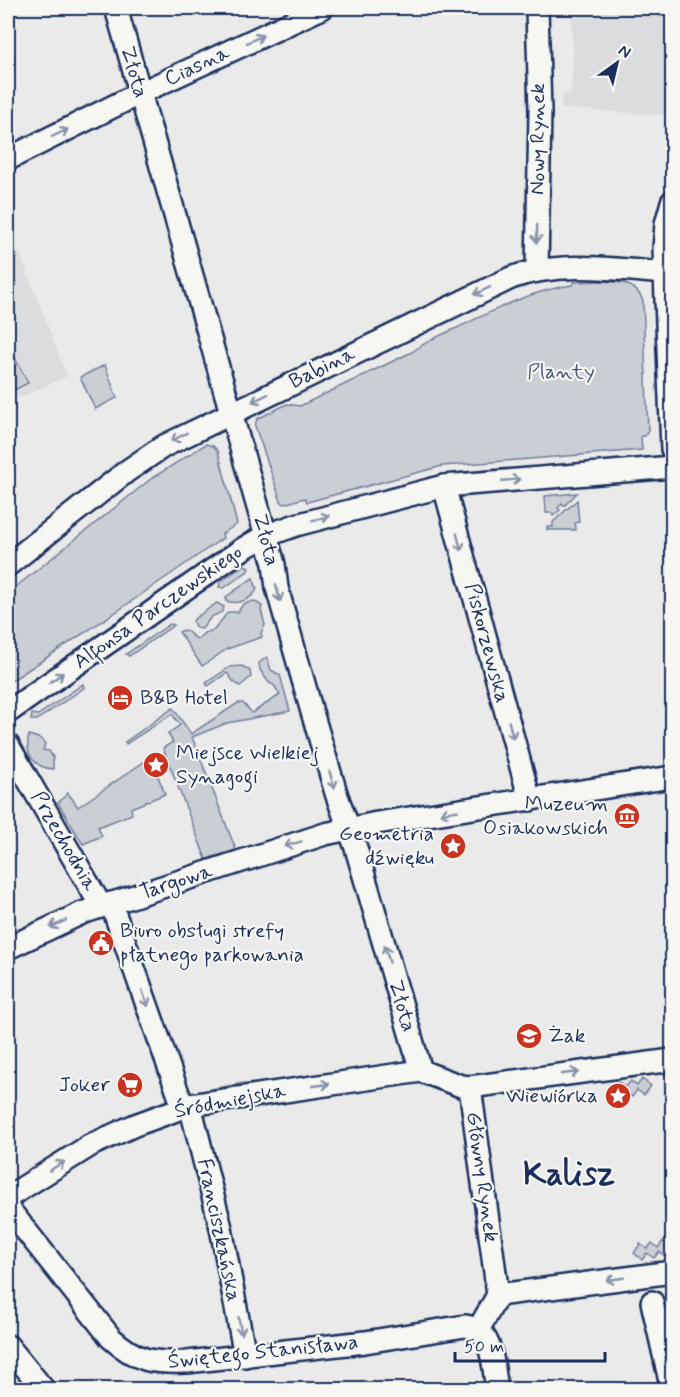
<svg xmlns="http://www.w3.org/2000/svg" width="680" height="1397" viewBox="0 0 680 1397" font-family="Mynerve,sans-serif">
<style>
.built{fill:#dadcde}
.green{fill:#caced5;stroke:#727e9a;stroke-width:1.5}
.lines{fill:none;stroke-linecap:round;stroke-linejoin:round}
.minor-casing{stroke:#1b2f5e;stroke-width:26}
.minor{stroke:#f6f6f2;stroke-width:21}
.oneway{stroke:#8892a8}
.labels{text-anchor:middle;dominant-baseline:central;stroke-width:4.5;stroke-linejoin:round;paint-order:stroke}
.street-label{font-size:21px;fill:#1b2f5e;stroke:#f6f6f2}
.park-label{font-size:21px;fill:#47577c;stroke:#f6f6f2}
.poi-label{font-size:21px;fill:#1b2f5e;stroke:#f6f6f2;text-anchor:start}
.town-label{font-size:33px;font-weight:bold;fill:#1b2f5e;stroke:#f6f6f2}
</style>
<rect width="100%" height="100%" fill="#e9eae9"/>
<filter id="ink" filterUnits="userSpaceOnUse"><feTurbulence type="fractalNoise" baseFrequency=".0167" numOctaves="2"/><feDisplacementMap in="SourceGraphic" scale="12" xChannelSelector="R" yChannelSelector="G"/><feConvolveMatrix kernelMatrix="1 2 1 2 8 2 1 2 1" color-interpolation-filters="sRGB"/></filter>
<g filter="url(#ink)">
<!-- built -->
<g class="built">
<path d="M571,8H672V116L561,108L562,94H570L573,65Z"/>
<path d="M8,223L67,376L8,403Z"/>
</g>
<!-- green -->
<g class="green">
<path d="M599,281C618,282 635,281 643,301L648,431L645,436H641L642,450L442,466L307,502L305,498L284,504L281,501L255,426L257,419L287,404L300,406L412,352C426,341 441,335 457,328C495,310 529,291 572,285L574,282Z"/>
<path d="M8,344L28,383L8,393Z"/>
<path d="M105,365L117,398L95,409L80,377Z"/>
<path d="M206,444L213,446L218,451L237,524L222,534L223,538L116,612L8,683V593L152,478Z"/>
<path d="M577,493L564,506L562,503L558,508L560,510L553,516L552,513H546L545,496Z"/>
<path d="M577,500L579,522L575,523L576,530H547V527H553V522Z"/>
<path d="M244,565L249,567L248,571L224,588L219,587L220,582Z"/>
<path d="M253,578L257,589C252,600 237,605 226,601V597Z"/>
<path d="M254,601L262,606L261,610L265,625L261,633L262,637L227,649L202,666L179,632C189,626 189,637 198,639L204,633L214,630L228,612H238L243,604Z"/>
<path d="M217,603L224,607L222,612L211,617L202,629L196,628L193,622L194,619Z"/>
<path d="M170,624L174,625L129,656L126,654Z"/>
<path d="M267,657L271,670L280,675L290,711L227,723L192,737L236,850L206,859L163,748L173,742L168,734L180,725L172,714L126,744L125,742L173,708L191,734L238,703H243L252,713L280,695L274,685L269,683L260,670L259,663Z"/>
<path d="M242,666L250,671L251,677L240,686L234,682L227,673L208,686L206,683L230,667Z"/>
<path d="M83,684L84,688L37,720H31L32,714L38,715Z"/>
<path d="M29,735L41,739L45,744L43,750L49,751L53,757V769C34,768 24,753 29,735Z"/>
<path d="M154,755L158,763L154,766L165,794L131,808L132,814L98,827L102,836L83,844L58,803L68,793L78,807Z"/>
<path d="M642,1079L651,1086L644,1095L637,1090L632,1097L626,1092L621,1098L612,1091L619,1082L625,1087L631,1081L637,1086Z"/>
<path d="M243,1083L244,1087L196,1095L190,1093Z"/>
<path d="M663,1241L672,1248L665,1256L659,1252L654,1258L647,1253L642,1260L634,1253L640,1244L647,1249L652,1243L658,1248Z"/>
</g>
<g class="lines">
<!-- minor casing -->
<g class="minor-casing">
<g id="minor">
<path d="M116,8L274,564L277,588L312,712L337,796L356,848L421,1071"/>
<path d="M8,159L140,93L322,8"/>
<path d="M672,202L666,224L664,249L672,449"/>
<path d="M537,270L540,112L537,8"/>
<path d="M444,486L530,800"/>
<path d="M8,565L127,471L164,446L511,278C558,261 614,269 664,273L672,275"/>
<path d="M8,712L244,548L265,536L296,525L444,486L672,467"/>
<path d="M8,745L101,906"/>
<path d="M111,903L183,1107"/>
<path d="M8,948L82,913L325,834L377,823L672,777"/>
<path d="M470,1087L498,1295L478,1330"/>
<path d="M190,1105L221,1228L245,1356"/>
<path d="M8,1197L91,1145L135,1125L190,1105L421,1071L461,1086L470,1087L672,1060"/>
<path d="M8,1208L111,1338C138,1362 152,1363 187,1362L365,1342L465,1326C494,1329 493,1367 497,1390"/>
<path d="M498,1295L672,1272"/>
<path d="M652,1302L672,1390"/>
<path d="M8,1346L44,1390"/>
</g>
</g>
<!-- minor -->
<use href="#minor" class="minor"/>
</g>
<!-- one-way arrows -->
<defs><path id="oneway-shaft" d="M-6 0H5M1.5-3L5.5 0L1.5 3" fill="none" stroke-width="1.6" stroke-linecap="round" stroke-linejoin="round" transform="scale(1.5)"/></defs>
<g class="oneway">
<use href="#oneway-shaft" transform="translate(255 39) rotate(-25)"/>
<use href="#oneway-shaft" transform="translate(60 133) rotate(-26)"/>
<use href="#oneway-shaft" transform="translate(537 234) rotate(91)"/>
<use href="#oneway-shaft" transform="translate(482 291) rotate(154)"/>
<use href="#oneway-shaft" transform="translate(260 398) rotate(154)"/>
<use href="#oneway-shaft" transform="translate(179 437) rotate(152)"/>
<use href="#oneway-shaft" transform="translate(511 480) rotate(-5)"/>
<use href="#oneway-shaft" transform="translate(321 518) rotate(-15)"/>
<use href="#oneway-shaft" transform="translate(459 542) rotate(75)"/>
<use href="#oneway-shaft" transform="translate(278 593) rotate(76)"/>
<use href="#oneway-shaft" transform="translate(56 678) rotate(-35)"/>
<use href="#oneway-shaft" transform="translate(511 730) rotate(75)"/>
<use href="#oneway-shaft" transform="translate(332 780) rotate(74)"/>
<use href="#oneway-shaft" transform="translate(449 812) rotate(171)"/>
<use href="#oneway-shaft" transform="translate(293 844) rotate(163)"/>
<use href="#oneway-shaft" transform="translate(58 924) rotate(155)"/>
<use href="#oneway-shaft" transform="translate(387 954) rotate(-107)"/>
<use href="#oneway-shaft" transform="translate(145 998) rotate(70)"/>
<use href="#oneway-shaft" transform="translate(570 1073) rotate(-8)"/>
<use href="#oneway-shaft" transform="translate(321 1085) rotate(-8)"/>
<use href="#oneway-shaft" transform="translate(57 1166) rotate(-32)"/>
<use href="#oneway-shaft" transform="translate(615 1279) rotate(172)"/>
<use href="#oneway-shaft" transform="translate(240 1326) rotate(80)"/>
</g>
</g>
<!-- icons -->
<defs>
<g id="hotel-disc" transform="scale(1.35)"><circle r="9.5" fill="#c8321e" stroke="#f6f6f2"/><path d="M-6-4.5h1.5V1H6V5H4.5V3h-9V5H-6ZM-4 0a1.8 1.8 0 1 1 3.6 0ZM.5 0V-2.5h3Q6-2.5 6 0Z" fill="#fff"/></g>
<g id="sight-disc" transform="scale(1.35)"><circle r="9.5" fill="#c8321e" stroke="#f6f6f2"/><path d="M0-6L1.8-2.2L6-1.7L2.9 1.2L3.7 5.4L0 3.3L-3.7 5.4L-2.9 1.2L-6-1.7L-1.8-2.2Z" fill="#fff"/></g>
<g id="museum-disc" transform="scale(1.35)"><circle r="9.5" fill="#c8321e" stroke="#f6f6f2"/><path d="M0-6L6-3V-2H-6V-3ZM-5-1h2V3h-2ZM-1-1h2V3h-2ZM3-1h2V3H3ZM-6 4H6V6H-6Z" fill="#fff"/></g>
<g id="civic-disc" transform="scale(1.35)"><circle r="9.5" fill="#c8321e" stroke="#f6f6f2"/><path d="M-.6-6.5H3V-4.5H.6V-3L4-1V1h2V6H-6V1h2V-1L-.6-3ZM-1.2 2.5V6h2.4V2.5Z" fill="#fff"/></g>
<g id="university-disc" transform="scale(1.35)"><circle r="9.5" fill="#c8321e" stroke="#f6f6f2"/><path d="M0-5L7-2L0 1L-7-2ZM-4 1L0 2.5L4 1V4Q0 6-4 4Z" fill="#fff"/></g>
<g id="supermarket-disc" transform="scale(1.35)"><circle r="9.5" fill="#c8321e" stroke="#f6f6f2"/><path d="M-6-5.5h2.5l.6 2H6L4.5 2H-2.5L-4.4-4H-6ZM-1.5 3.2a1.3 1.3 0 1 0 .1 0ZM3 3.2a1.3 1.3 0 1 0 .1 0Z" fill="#fff"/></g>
</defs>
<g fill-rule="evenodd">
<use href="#hotel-disc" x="120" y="698"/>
<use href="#sight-disc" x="156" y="765"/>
<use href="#museum-disc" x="627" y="816"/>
<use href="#sight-disc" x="453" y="846"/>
<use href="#civic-disc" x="101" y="943"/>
<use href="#university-disc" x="529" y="1036"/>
<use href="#supermarket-disc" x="130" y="1085"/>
<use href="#sight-disc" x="618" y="1096"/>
</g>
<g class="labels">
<!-- street labels -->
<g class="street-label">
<text transform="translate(197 66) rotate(-25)">Ciasna</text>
<text transform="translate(134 72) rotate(74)">Złota</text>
<text transform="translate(538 139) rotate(-90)">Nowy Rynek</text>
<text transform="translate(322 368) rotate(-26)">Babina</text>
<text transform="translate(266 540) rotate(75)">Złota</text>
<text transform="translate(158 607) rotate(-35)">Alfonsa Parczewskiego</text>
<text transform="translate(487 643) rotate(75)">Piskorzewska</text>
<text transform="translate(64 841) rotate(60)">Przechodnia</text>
<text transform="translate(176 882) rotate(-18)">Targowa</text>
<text transform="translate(402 1006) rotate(74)">Złota</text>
<text transform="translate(230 1101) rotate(-11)">Śródmiejska</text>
<text transform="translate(482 1177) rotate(82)">Główny Rynek</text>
<text transform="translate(219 1230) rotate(78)">Franciszkańska</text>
<text transform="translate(263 1352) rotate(-6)">Świętego Stanisława</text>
</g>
<!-- park labels -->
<g class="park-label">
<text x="561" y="372">Planty</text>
</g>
<!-- poi labels -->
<g class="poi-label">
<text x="140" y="698">B&amp;B Hotel</text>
<text x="176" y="753">Miejsce Wielkiej<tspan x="176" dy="24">Synagogi</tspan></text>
<text x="608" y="804" text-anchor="end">Muzeum<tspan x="608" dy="24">Osiakowskich</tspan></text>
<text x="434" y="834" text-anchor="end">Geometria<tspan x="434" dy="24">dźwięku</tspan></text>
<text x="120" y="931">Biuro obsługi strefy<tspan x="120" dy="24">płatnego parkowania</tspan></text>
<text x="548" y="1036">Żak</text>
<text x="110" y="1085" text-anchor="end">Joker</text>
<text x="598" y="1096" text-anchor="end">Wiewiórka</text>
</g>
<!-- town labels -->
<g class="town-label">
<text x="569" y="1175">Kalisz</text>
</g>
</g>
<!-- margin -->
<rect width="680" height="1397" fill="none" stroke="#f6f6f2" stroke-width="30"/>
<rect x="15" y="15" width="650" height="1367" fill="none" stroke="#1b2f5e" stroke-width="2" filter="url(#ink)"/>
<!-- north arrow -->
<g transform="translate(617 63) rotate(34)" stroke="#f6f6f2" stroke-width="4.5" paint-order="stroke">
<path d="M0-4.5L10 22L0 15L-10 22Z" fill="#1b2f5e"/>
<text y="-9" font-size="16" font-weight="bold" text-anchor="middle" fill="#1b2f5e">N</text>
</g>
<!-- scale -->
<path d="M455 1352v9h150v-9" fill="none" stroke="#1b2f5e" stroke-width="3"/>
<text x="464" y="1352" font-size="18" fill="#1b2f5e" stroke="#f6f6f2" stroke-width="4.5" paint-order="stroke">50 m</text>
</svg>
